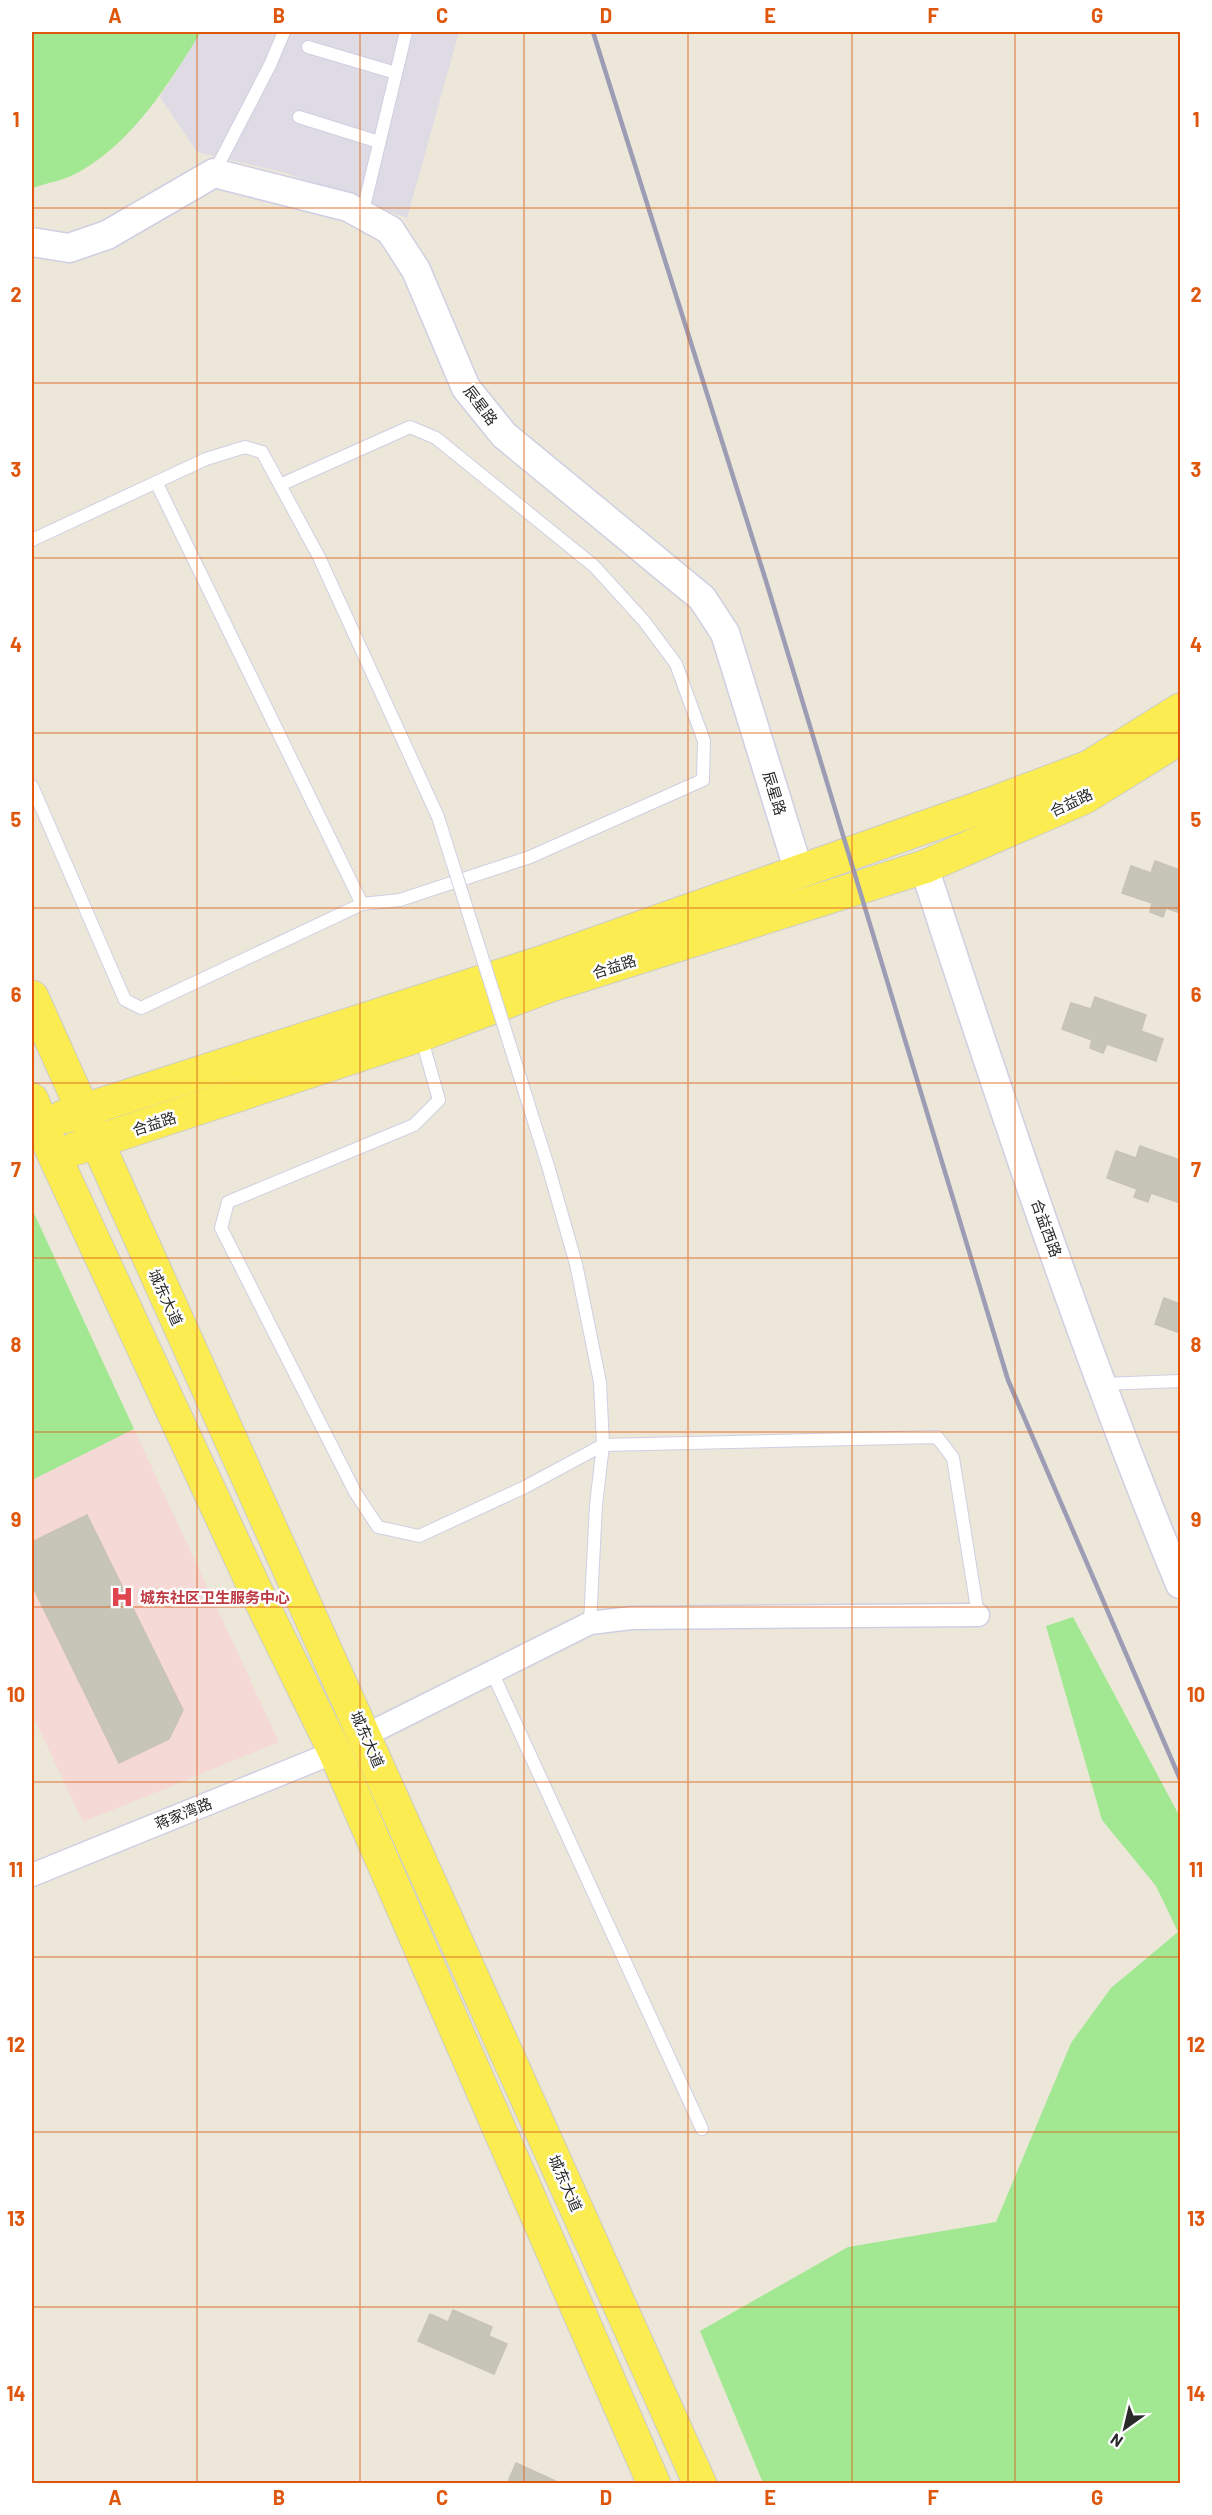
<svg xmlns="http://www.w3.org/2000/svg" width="1212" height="2515" viewBox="0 0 1212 2515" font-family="Barlow,'Noto Sans SC',sans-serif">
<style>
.industrial{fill:#dfdbe4}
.medical{fill:#f4d9d6}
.green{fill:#a2e791}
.building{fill:#c7c5b8;stroke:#c8c3b3;stroke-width:1.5}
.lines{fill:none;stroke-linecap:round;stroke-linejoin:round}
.service-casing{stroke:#cfcfe3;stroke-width:14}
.minor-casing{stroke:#cfcfe3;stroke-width:25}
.tertiary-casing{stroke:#cfcfe3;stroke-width:31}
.primary-casing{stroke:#ccc;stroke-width:35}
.service{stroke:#fff;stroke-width:12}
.minor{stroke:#fff;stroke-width:22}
.tertiary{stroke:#fff;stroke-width:28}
.primary{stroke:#faec51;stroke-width:33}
.rail{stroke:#9c9cb5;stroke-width:4.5}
.service-bridge-casing{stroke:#cfcfe3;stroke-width:14;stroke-linecap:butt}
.service-bridge{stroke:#fff;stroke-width:12}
.grid{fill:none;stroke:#de570d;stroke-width:1.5;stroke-opacity:0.55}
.labels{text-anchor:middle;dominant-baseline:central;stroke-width:5;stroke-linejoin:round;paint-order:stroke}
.street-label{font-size:15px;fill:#292929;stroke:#fff}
.health-label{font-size:15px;font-weight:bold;fill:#be3a42;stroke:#fff;text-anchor:start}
.neatline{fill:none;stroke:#de570d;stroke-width:2}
.grid-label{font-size:20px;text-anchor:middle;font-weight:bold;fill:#de570d}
</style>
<rect width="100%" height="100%" fill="#ece7d9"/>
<!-- industrial -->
<path class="industrial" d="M201,32H459L407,218L286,173L197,152L160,97Z"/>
<!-- medical -->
<path class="medical" d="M134,1429L279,1742L83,1822L32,1714V1480Z"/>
<!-- green -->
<g class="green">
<path d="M32,32H201C168,84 135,140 79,172C65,180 47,183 32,188Z"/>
<path d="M32,1209L134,1429L32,1480Z"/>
<path d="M1073,1617L1180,1817V2483H763L700,2331L848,2247L996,2222L1071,2043L1111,1988L1178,1932L1156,1886L1102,1820L1046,1626Z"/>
</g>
<!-- building -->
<g class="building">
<path d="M1155,861L1180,870V913L1166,908L1163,917L1150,912L1152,903L1122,893L1131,866L1151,873Z"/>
<path d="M1095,997L1146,1015L1141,1031L1163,1039L1156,1061L1107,1044L1103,1053L1090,1048L1092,1040L1062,1029L1071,1003L1091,1009Z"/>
<path d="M1140,1146L1180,1160V1203L1151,1193L1148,1202L1134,1197L1137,1189L1107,1178L1116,1151L1136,1158Z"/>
<path d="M1164,1298L1180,1304V1333L1155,1324Z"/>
<path d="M87,1515L183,1710L169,1739L119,1763L32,1585V1542Z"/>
<path d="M453,2310L492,2327L489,2336L507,2344L494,2374L418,2341L430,2314L448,2322Z"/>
<path d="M516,2463L562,2484H507Z"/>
</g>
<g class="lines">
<!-- service casing -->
<g class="service-casing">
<g id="service">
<path d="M308,47L396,73"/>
<path d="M299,117L379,142"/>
<path d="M214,173L270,65L284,32"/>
<path d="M362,215L406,32"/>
<path d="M156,482L362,904"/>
<path d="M32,540L206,459L245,447L262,452L319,557L438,817"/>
<path d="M32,786L125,1000L141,1008L362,904L400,900L530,857L703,780L704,741L676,664L644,621L594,566L436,438L410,427L280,485"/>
<path d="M421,1036L439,1100L414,1125L228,1202L221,1228L355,1492L378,1527L419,1536L525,1487L603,1445L937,1437L953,1458L978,1615"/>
<path d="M548,1166L576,1264L600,1382L603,1445L596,1505L590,1623"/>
<path d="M1103,1384L1180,1381"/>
<path d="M492,1672L702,2129"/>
</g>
</g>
<!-- minor casing -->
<g class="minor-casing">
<g id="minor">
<path d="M366,1735L590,1623L631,1618L978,1615"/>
<path d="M32,1875L335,1752"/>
</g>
</g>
<!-- tertiary casing -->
<g class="tertiary-casing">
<g id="tertiary">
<path d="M32,242L69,248L107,235L214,173L348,207L390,230L416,270L466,388L504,435L702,598L725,633L799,872"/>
<path d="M924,867C1003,1108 1083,1350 1180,1584"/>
</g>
</g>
<!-- primary casing -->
<g class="primary-casing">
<g id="primary">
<path d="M32,997L700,2484"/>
<path d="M32,1100L54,1155L255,1589L335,1752L654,2484"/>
<path d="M63,1117L543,962L996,802L1089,767L1180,710"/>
<path d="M74,1149L420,1035L551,985L924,867L1085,797L1180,738"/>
</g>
</g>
<!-- service -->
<use href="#service" class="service"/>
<!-- minor -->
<use href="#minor" class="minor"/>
<!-- tertiary -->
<use href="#tertiary" class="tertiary"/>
<!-- primary -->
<use href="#primary" class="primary"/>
<!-- rail -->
<path class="rail" d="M593,32L766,581L1008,1380L1180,1779"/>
<!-- service-bridge casing -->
<g class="service-bridge-casing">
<path id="service-bridge" d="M438,817L548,1166"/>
</g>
<!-- service-bridge -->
<use href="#service-bridge" class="service-bridge"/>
</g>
<!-- grid -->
<path class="grid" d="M197,32V2484M360,32V2484M524,32V2484M688,32V2484M852,32V2484M1015,32V2484M32,208H1180M32,383H1180M32,558H1180M32,733H1180M32,908H1180M32,1083H1180M32,1258H1180M32,1432H1180M32,1607H1180M32,1782H1180M32,1957H1180M32,2132H1180M32,2307H1180"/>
<!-- icons -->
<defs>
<g id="hospital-bare" transform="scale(1.8)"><path d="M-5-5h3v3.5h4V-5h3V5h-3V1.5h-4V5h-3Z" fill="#e0444e" stroke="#fff" stroke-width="2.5" paint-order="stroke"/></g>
</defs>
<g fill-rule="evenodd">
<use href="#hospital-bare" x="122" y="1597"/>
</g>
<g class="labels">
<!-- street labels -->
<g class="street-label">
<text transform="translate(481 405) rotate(53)">辰星路</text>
<text transform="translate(775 793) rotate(73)">辰星路</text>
<text transform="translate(1071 802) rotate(-25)">合益路</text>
<text transform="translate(614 966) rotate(-18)">合益路</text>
<text transform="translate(154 1123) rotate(-18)">合益路</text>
<text transform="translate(1047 1228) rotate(70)">合益西路</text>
<text transform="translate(166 1297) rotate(65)">城东大道</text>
<text transform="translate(368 1739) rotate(66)">城东大道</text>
<text transform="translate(183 1813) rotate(-22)">蒋家湾路</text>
<text transform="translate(566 2183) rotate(66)">城东大道</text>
</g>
<!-- health labels -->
<g class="health-label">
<text x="140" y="1597">城东社区卫生服务中心</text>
</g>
</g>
<!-- border -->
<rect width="1212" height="2515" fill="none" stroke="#ffffff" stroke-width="66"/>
<!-- north arrow -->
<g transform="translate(1125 2428) rotate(214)" stroke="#ffffff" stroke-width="4.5" paint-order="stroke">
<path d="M0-4.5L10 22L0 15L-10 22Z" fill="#292929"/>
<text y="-9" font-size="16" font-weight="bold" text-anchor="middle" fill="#292929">N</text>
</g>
<rect x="33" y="33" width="1146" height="2449" class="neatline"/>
<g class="grid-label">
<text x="115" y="23">A</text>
<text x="279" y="23">B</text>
<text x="442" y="23">C</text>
<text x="606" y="23">D</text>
<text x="770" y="23">E</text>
<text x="933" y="23">F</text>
<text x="1097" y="23">G</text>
<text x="16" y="127">1</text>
<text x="1196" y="127">1</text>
<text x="16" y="302">2</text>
<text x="1196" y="302">2</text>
<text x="16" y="477">3</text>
<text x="1196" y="477">3</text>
<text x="16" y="652">4</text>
<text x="1196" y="652">4</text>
<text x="16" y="827">5</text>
<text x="1196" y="827">5</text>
<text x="16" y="1002">6</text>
<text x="1196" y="1002">6</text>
<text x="16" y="1177">7</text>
<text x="1196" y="1177">7</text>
<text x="16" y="1352">8</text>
<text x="1196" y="1352">8</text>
<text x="16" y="1527">9</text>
<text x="1196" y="1527">9</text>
<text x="16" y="1702">10</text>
<text x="1196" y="1702">10</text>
<text x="16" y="1877">11</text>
<text x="1196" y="1877">11</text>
<text x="16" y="2052">12</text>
<text x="1196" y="2052">12</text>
<text x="16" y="2226">13</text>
<text x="1196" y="2226">13</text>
<text x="16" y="2401">14</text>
<text x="1196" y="2401">14</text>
<text x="115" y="2505">A</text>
<text x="279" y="2505">B</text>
<text x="442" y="2505">C</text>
<text x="606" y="2505">D</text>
<text x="770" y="2505">E</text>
<text x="933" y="2505">F</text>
<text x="1097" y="2505">G</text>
</g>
</svg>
